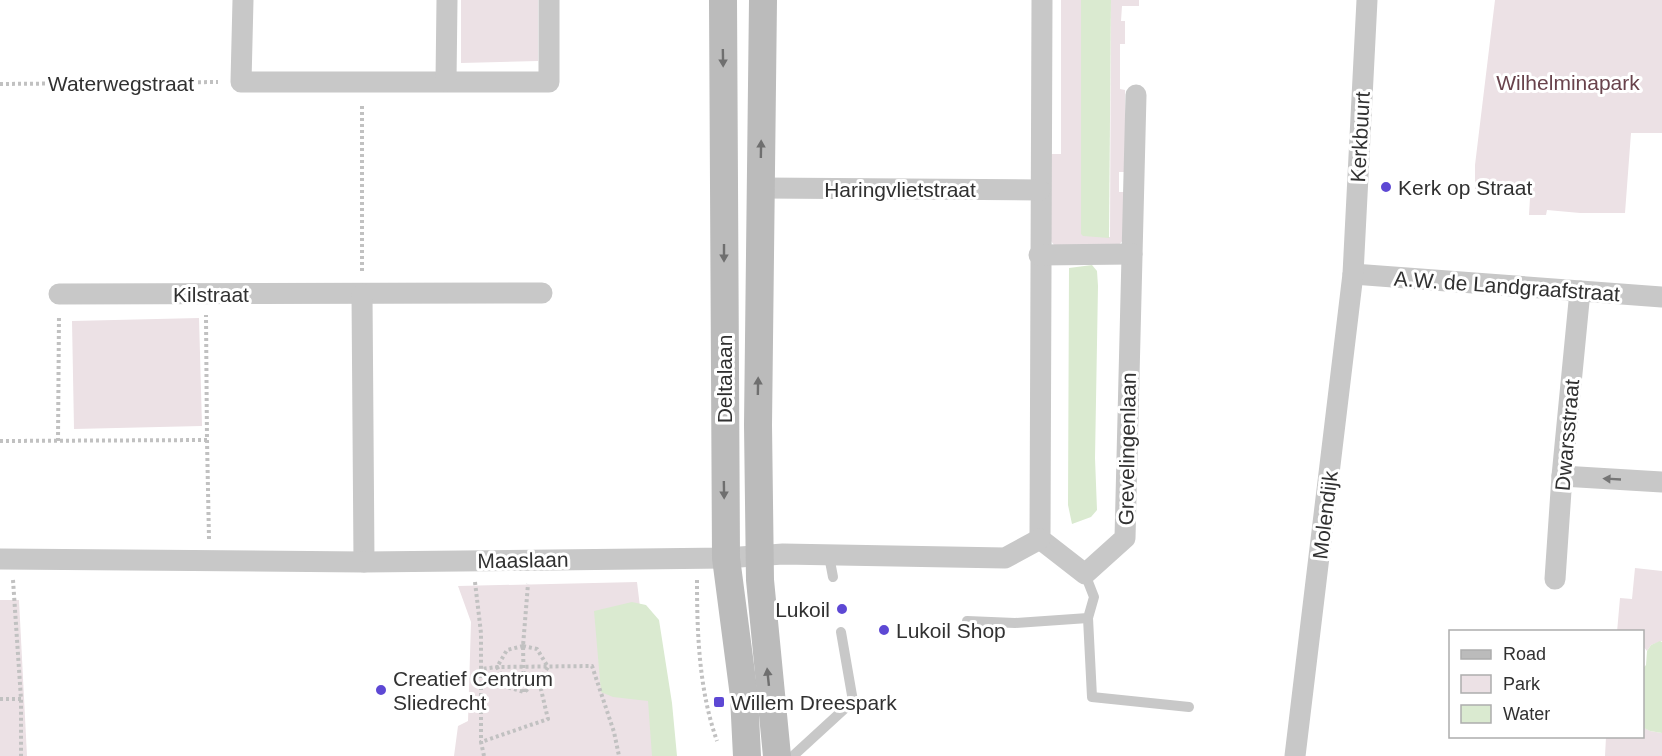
<svg xmlns="http://www.w3.org/2000/svg" width="1662" height="756" viewBox="0 0 1662 756" font-family="Helvetica,sans-serif">
<style>
.green{fill:#ece1e5}
.water{fill:#daead0}
.lines{fill:none;stroke-linecap:round;stroke-linejoin:round}
.path{stroke:#c1c1c1;stroke-width:4;stroke-dasharray:3 3;stroke-linecap:butt}
.lane{stroke:#c8c8c8;stroke-width:10}
.street{stroke:#c8c8c8;stroke-width:21}
.secondary{stroke:#bbb;stroke-width:28}
.oneway{fill:#6f6f6f}
.oneway2{fill:#757575}
.poi-dot{fill:#5d48d4;stroke:#fff;stroke-width:2}
.labels{text-anchor:middle;dominant-baseline:central;stroke-width:6;stroke-linejoin:round;paint-order:stroke}
.park-label{font-size:21px;fill:#69434c;stroke:#fff}
.street-label{font-size:21px;fill:#313131;stroke:#fff}
.poi-label{font-size:21px;fill:#313131;stroke:#fff;text-anchor:start}
</style>
<rect width="100%" height="100%" fill="#fff"/>
<!-- green -->
<g class="green">
<path d="M461,0H538V61L461,63Z"/>
<path d="M1061,0H1081V234L1110,237L1111,0H1139V6H1122L1121,21H1125V44H1120V89L1125,90V172H1119V192H1125V238L1116,248L1054,245L1051,241V154H1061Z"/>
<path d="M1495,0H1662V133H1631L1625,213H1580L1547,210L1546,215H1529L1530,198L1475,194V165Z"/>
<path d="M199,318L202,426L74,429L72,321Z"/>
<path d="M1635,568L1662,571V641L1651,645L1647,651L1643,646L1642,632H1617L1620,598L1632,599Z"/>
<path d="M637,582L658,756H454L458,726L468,721L471,622L458,586Z"/>
<path d="M0,600H19L27,756H0Z"/>
<path d="M1643,727L1650,731L1662,733V756H1605L1606,737L1642,736Z"/>
</g>
<!-- water -->
<g class="water">
<path d="M1081,0H1111L1109,238L1083,236L1081,234Z"/>
<path d="M1092,265L1097,271L1098,286L1095,458L1097,510L1091,517L1072,524L1068,505L1069,268Z"/>
<path d="M632,602L646,605L659,620L672,703L677,756H652L648,701L613,697L601,692L594,611Z"/>
<path d="M1660,641L1662,642V733L1650,731L1642,727L1643,668L1646,665L1647,651L1651,645Z"/>
</g>
<g class="lines">
<!-- path -->
<g class="path">
<path d="M0,84L218,82"/>
<path d="M362,106V272"/>
<path d="M207,440L209,539"/>
<path d="M0,441L207,440L206,315"/>
<path d="M58,441L59,315"/>
<path d="M13,580L21,699V756"/>
<path d="M697,580C697,634 699,690 717,741"/>
<path d="M475,582L481,633V669L497,667L592,666L614,732L619,756"/>
<path d="M523,646L537,649L548,667L539,681L524,692L507,687L497,667L507,650Z"/>
<path d="M481,669V742"/>
<path d="M524,692L523,646L528,584"/>
<path d="M0,699H21"/>
<path d="M484,756L481,742L548,719L539,681"/>
</g>
<!-- lane -->
<g class="lane">
<path d="M829,556L833,577"/>
<path d="M1088,618L1092,697L1189,707"/>
<path d="M967,621L1015,623L1088,618L1094,597L1085,574"/>
<path d="M793,756L853,701L841,632"/>
</g>
<!-- street -->
<g class="street">
<path d="M243,0L241,82H549V0"/>
<path d="M1042,0L1040,539L1085,574L1125,538L1136,95"/>
<path d="M446,81L447,0"/>
<path d="M760,188L1040,190"/>
<path d="M1039,255L1132,254"/>
<path d="M1353,274L1662,297"/>
<path d="M59,294L542,293"/>
<path d="M362,294L364,562"/>
<path d="M1562,476L1662,482"/>
<path d="M0,559L364,562L726,558L783,554L1005,558L1040,539"/>
<path d="M1555,579L1562,476L1580,291"/>
<path d="M1295,756L1353,274L1367,0"/>
</g>
<!-- secondary -->
<g class="secondary">
<path d="M723,0L726,558L744,696L747,756"/>
<path d="M763,0L758,425L760,580L777,756"/>
</g>
</g>
<!-- one-way arrows -->
<defs><path id="oneway-solid" d="M-6-.8H1V-3.2L6.5 0L1 3.2V.8H-6Z" transform="scale(1.5)"/></defs>
<g class="oneway">
<use href="#oneway-solid" transform="translate(723 58) rotate(89)"/>
<use href="#oneway-solid" transform="translate(761 149) rotate(-89)"/>
<use href="#oneway-solid" transform="translate(724 253) rotate(90)"/>
<use href="#oneway-solid" transform="translate(758 386) rotate(-89)"/>
<use href="#oneway-solid" transform="translate(724 490) rotate(89)"/>
<use href="#oneway-solid" transform="translate(768 677) rotate(-96)"/>
</g>
<use class="oneway2" href="#oneway-solid" transform="translate(1612 479) rotate(-177)"/>
<!-- markers -->
<g class="poi-dot">
<circle cx="1386" cy="187" r="6"/>
<circle cx="842" cy="609" r="6"/>
<circle cx="884" cy="630" r="6"/>
<circle cx="381" cy="690" r="6"/>
<rect x="713" y="696" width="12" height="12" rx="3"/>
</g>
<g class="labels">
<!-- park labels -->
<g class="park-label">
<text x="1568" y="82">Wilhelminapark</text>
</g>
<!-- street labels -->
<g class="street-label">
<text x="121" y="83">Waterwegstraat</text>
<text transform="translate(1360 137) rotate(-87)">Kerkbuurt</text>
<text x="900" y="189">Haringvlietstraat</text>
<text transform="translate(1507 286) rotate(4)">A.W. de Landgraafstraat</text>
<text x="211" y="294">Kilstraat</text>
<text transform="translate(724 379) rotate(-90)">Deltalaan</text>
<text transform="translate(1567 435) rotate(-85)">Dwarsstraat</text>
<text transform="translate(1127 449) rotate(-89)">Grevelingenlaan</text>
<text transform="translate(1325 515) rotate(-83)">Molendijk</text>
<text transform="translate(523 560) rotate(-1)">Maaslaan</text>
</g>
<!-- poi labels -->
<g class="poi-label">
<text x="1398" y="187">Kerk op Straat</text>
<text x="830" y="609" text-anchor="end">Lukoil</text>
<text x="896" y="630">Lukoil Shop</text>
<text x="393" y="678">Creatief Centrum<tspan x="393" dy="24">Sliedrecht</tspan></text>
<text x="731" y="702">Willem Dreespark</text>
</g>
</g>
<!-- legend -->
<rect x="1449" y="630" width="195" height="108" fill="#ffffff" stroke="#adadad" stroke-width="1.5"/>
<rect x="1461" y="650" width="30" height="9" fill="#bbbbbb" stroke="#adadad" stroke-width="1.5"/>
<text x="1503" y="660" font-size="18" fill="#313131">Road</text>
<rect x="1461" y="675" width="30" height="18" fill="#ece1e5" stroke="#adadad" stroke-width="1.5"/>
<text x="1503" y="690" font-size="18" fill="#313131">Park</text>
<rect x="1461" y="705" width="30" height="18" fill="#daead0" stroke="#adadad" stroke-width="1.5"/>
<text x="1503" y="720" font-size="18" fill="#313131">Water</text>
</svg>
